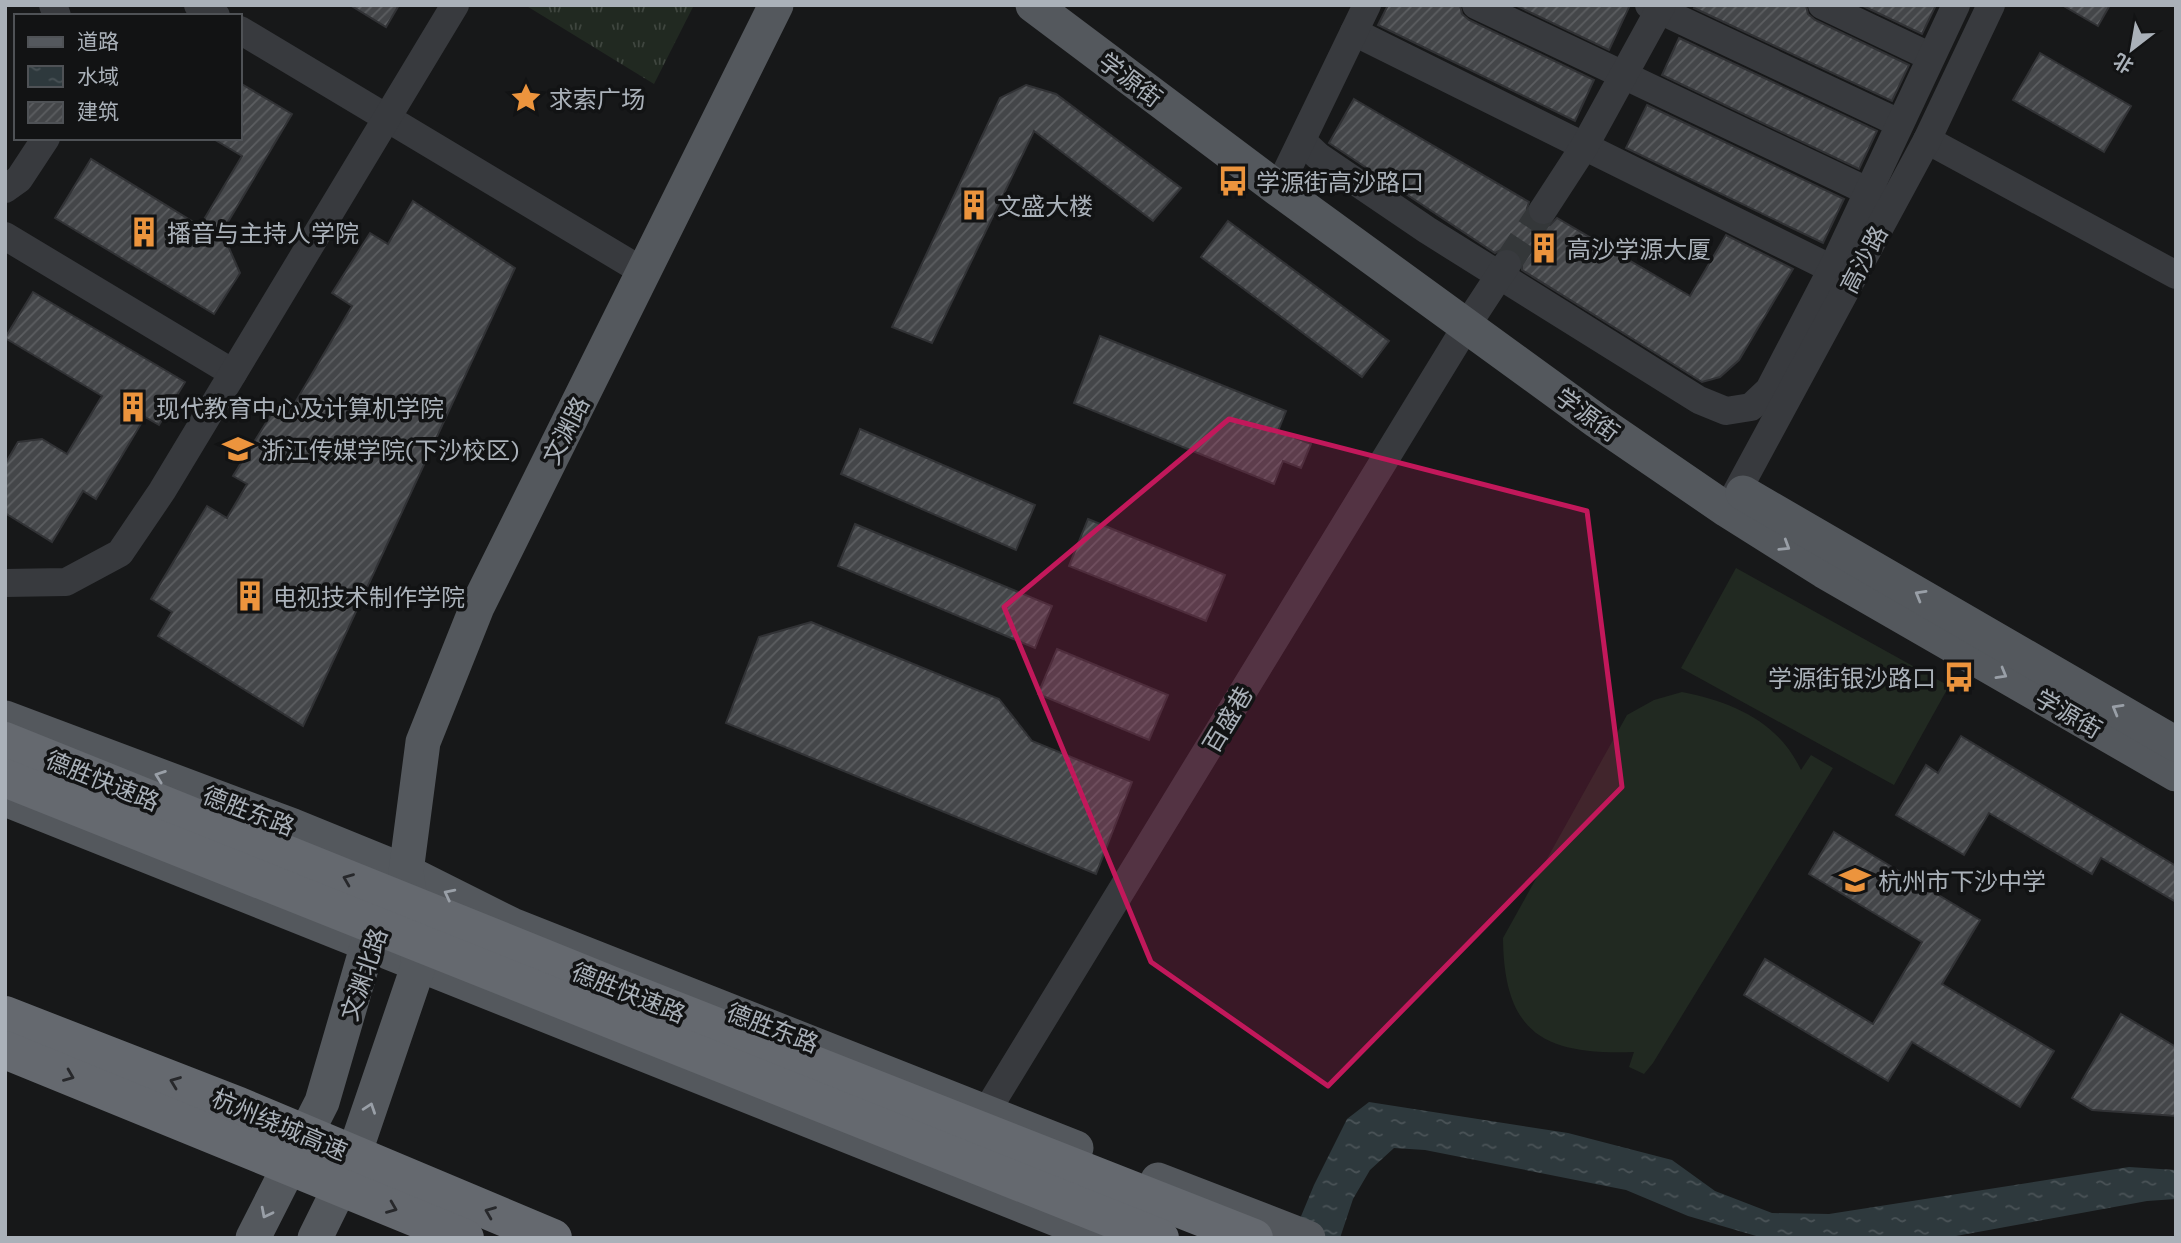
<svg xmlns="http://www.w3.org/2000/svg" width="2181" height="1243" viewBox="0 0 2181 1243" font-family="Commissioner,'Noto Sans SC',sans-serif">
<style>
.grass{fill:url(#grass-tufts)}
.pitch{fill:#212921}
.water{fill:url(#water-ripples)}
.building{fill:url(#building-hatch);stroke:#313235;stroke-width:2}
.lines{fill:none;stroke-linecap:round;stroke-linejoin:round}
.minor-tunnel{stroke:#343739;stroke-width:28;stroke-dasharray:28 14;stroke-linecap:butt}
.minor{stroke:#383a3e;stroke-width:28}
.major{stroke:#54585d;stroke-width:35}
.highway{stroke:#65696f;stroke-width:38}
.oneway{stroke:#999fa7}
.oneway2{stroke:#27282b}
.marked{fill:#c2185b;fill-opacity:0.2;stroke:#c2185b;stroke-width:5;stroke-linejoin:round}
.labels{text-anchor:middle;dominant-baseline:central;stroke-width:7;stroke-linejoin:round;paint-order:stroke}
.street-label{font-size:24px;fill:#aab1b9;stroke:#121314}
.poi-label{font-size:24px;fill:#aab1b9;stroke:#121314;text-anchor:start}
</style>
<defs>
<pattern id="grass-tufts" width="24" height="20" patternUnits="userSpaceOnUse" patternTransform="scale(1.75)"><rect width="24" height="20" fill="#212921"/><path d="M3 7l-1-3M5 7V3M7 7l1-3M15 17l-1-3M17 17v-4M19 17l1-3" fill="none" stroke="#3f463f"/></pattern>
<pattern id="water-ripples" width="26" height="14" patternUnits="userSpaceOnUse" patternTransform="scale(1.75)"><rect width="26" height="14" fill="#2e393d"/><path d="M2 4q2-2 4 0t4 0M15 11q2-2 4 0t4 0" fill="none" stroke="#4a5357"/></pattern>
<pattern id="building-hatch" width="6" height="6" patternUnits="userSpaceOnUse" patternTransform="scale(1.75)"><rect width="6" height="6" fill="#444649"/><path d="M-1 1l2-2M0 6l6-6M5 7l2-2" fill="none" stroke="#5c5e61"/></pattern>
</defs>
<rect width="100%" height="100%" fill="#171819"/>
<!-- grass -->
<path class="grass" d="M525,5H694L654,84Z"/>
<!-- pitch -->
<g class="pitch">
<path d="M1736,568L1949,686L1894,785L1681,668Z"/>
<path d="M1682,692C1732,702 1778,721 1801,770L1811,755L1833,768L1653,1063L1644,1074L1629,1067L1634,1052C1544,1055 1504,1034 1503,938L1627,715L1654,700Z"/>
</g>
<!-- water -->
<path class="water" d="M1369,1102L1568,1133L1672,1160L1715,1191L1772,1213L1829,1214L2129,1167L2176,1170V1199L2147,1201L1945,1238H1763L1688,1216L1626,1190L1425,1150L1394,1148L1370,1170L1353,1199L1340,1238H1292L1314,1185L1347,1119Z"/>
<!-- building -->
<g class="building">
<path d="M350,5H399L386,27Z"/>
<path d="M1388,5H1460L1462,14L1469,20L1594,80L1575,121L1378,25Z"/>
<path d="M1515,5H1630L1609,50Z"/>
<path d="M1696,5H1806L1808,14L1815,20L1909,65L1892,101L1694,8Z"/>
<path d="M1861,5H1936L1922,34Z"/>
<path d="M2062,5H2110L2098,26Z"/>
<path d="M1679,38L1877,131L1859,169L1662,75Z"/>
<path d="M2040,53L2131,106L2104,152L2013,100Z"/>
<path d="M240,83L292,114L222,232L240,273L214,314L55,218L91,159L200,226L242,156L212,138H240Z"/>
<path d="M1026,85L1056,94L1181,188L1153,221L1034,131L932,343L892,327L1000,98Z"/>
<path d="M1354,99L1529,202L1527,208L1528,217L1535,224L1543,227L1550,225L1557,218L1690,296L1726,235L1793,269L1739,360L1720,377L1702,382L1522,270V257L1516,250L1507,247L1495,253L1329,143Z"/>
<path d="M1647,105L1844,199L1823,243L1626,148Z"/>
<path d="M413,201L515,268L303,726L158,636L172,612L151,599L207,506L227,518L247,484L233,476L274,410L286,418L352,306L332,293L370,233L388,244Z"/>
<path d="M1228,221L1389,341L1362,377L1201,257Z"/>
<path d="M33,292L185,382L159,425L145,417L96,499L83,491L52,542L5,513V464L18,442L42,439L67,454L102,396L5,338Z"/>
<path d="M1100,336L1286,411L1278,431L1311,444L1301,468L1283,461L1274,484L1074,403Z"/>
<path d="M860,429L1035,505L1016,550L841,474Z"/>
<path d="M1088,519L1225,575L1206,621L1069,566Z"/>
<path d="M855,524L1052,606L1035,648L838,566Z"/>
<path d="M811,622L999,699L1032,741L1132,782L1096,874L726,723L759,637Z"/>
<path d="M1057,649L1168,695L1149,740L1038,694Z"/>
<path d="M1961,736L2176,866V902L2101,858L2092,874L1989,813L1964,855L1896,815L1926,765L1938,773Z"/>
<path d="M1834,832L1980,920L1942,984L2054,1051L2020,1107L1912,1042L1888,1081L1744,995L1765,959L1873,1024L1922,942L1809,874Z"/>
<path d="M2121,1014L2176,1047V1116L2092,1110L2072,1098Z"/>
</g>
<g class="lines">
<!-- minor-tunnel -->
<path class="minor-tunnel" d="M1507,264L1543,210"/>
<!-- minor -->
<g class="minor">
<path d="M53,5L57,16"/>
<path d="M198,5L216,16"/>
<path d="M1476,5L1884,199"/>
<path d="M1649,5L1899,123"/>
<path d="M1822,5L1931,57"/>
<path d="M240,30L644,272"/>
<path d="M1354,32L1832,269"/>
<path d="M1927,140L2176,275"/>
<path d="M1302,141L1318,156L1427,230L1699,400L1726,411L1751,407L1769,390L1832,269L1956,5"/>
<path d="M5,189L19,179L46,138"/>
<path d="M1278,189L1367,5"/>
<path d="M1543,210L1584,147L1662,5"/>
<path d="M5,236L233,373"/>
<path d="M1728,508L1927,140L1991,5"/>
<path d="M5,583L66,582L120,553L162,491L455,5"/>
<path d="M986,1112L1467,325L1507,264"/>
</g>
<!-- major -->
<g class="major">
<path d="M1033,5L1278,189L1597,421L1727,510L1824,571L2176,774"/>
<path d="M1743,493L2176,744"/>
<path d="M5,718L293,826L406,872L512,925L1076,1148"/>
<path d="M5,799L1104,1238"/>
<path d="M1158,1180L1308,1238"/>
<path d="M253,1238L322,1102L368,944L378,925"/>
<path d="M315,1238L349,1169L419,964L406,872L423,742L477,607L776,5"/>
</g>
<!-- highway -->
<g class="highway">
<path d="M5,741L611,985L1254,1238"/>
<path d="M5,778L1160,1238"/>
<path d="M5,1015L239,1106L553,1238"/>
<path d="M5,1050L465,1238"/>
</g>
</g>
<!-- one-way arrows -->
<defs><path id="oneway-chevron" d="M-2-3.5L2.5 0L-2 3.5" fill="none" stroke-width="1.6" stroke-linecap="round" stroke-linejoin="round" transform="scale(1.75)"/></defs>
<g class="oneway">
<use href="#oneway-chevron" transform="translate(1785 546) rotate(32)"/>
<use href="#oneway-chevron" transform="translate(1920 595) rotate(-150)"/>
<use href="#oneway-chevron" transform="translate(2002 674) rotate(30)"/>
<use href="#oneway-chevron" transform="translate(2117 709) rotate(-150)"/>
<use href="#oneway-chevron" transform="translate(160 776) rotate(-160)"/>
<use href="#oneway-chevron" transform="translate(449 894) rotate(-153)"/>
<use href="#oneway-chevron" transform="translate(370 1108) rotate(-71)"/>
<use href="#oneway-chevron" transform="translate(266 1213) rotate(117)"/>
</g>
<g class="oneway2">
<use href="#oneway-chevron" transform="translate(348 879) rotate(-158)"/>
<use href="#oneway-chevron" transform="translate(69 1076) rotate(22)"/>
<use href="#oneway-chevron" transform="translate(175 1082) rotate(-159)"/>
<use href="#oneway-chevron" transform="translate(392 1208) rotate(22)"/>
<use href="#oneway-chevron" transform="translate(490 1212) rotate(-158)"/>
</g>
<!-- marked area -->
<path class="marked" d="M1229,419L1587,511L1622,787L1328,1086L1151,962L1004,607Z"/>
<!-- icons -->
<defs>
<g id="sight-bare" transform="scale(2.415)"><path d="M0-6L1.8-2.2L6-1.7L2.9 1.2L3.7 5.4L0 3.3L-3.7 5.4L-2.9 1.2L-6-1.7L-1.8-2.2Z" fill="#ec943d" stroke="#121314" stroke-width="2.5" paint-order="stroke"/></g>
<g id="bus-bare" transform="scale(2.415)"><path d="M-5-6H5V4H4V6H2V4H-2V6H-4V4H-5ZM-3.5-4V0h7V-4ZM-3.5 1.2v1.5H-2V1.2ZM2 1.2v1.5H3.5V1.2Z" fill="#ec943d" stroke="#121314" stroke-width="2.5" paint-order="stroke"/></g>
<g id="building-bare" transform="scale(2.415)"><path d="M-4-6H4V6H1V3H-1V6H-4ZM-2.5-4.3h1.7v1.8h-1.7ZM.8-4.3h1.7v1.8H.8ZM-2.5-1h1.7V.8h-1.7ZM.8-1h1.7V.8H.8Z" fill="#ec943d" stroke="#121314" stroke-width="2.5" paint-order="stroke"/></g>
<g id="university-bare" transform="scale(2.415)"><path d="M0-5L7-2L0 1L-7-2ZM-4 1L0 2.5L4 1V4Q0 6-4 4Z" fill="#ec943d" stroke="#121314" stroke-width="2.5" paint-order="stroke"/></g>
<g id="school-bare" transform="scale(2.415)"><path d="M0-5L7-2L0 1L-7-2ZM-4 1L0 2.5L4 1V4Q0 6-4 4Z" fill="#ec943d" stroke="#121314" stroke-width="2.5" paint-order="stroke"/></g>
</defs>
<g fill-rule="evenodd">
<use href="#sight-bare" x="526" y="98"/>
<use href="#bus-bare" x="1233" y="181"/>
<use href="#building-bare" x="974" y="205"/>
<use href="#building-bare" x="144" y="232"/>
<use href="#building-bare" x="1544" y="248"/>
<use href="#building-bare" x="133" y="407"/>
<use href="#university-bare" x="238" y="449"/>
<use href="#building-bare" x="250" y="596"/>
<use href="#bus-bare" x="1959" y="677"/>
<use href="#school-bare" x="1855" y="880"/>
</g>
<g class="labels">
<!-- street labels -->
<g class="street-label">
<text transform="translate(1131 79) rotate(37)">学源街</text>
<text transform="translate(1863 259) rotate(-62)">高沙路</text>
<text transform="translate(1588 414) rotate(36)">学源街</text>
<text transform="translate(565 430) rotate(-63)">文渊路</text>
<text transform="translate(2069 713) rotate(30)">学源街</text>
<text transform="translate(1227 719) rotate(-59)">百盛巷</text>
<text transform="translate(103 780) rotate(22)">德胜快速路</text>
<text transform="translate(249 810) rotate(21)">德胜东路</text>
<text transform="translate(363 974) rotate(-71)">文渊北路</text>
<text transform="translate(629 992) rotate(22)">德胜快速路</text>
<text transform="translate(773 1027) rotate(21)">德胜东路</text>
<text transform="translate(280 1124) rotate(23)">杭州绕城高速</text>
</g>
<!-- poi labels -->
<g class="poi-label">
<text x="549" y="98">求索广场</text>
<text x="1256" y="181">学源街高沙路口</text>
<text x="997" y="205">文盛大楼</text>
<text x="167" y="232">播音与主持人学院</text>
<text x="1567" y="248">高沙学源大厦</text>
<text x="156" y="407">现代教育中心及计算机学院</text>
<text x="261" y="449">浙江传媒学院(下沙校区)</text>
<text x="273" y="596">电视技术制作学院</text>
<text x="1936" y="677" text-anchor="end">学源街银沙路口</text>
<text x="1878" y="880">杭州市下沙中学</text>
</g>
</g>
<!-- border -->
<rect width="2181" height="1243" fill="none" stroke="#aab1b9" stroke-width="14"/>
<!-- legend -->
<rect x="14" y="14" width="228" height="126" fill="#121314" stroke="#4f5256" stroke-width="2"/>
<rect x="28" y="37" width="35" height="10" fill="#54585d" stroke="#4f5256" stroke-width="2"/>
<text x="77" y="49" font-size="21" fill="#aab1b9">道路</text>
<rect x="28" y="66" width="35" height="21" fill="url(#water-ripples)" stroke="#4f5256" stroke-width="2"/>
<text x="77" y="84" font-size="21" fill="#aab1b9">水域</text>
<rect x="28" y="102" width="35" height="21" fill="url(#building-hatch)" stroke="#4f5256" stroke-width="2"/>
<text x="77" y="119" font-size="21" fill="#aab1b9">建筑</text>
<!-- north arrow -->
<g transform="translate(2132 49) rotate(211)" stroke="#121314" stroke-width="5" paint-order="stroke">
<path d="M0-5L12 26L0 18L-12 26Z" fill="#aab1b9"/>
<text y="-10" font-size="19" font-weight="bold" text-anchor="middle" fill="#aab1b9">北</text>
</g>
</svg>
